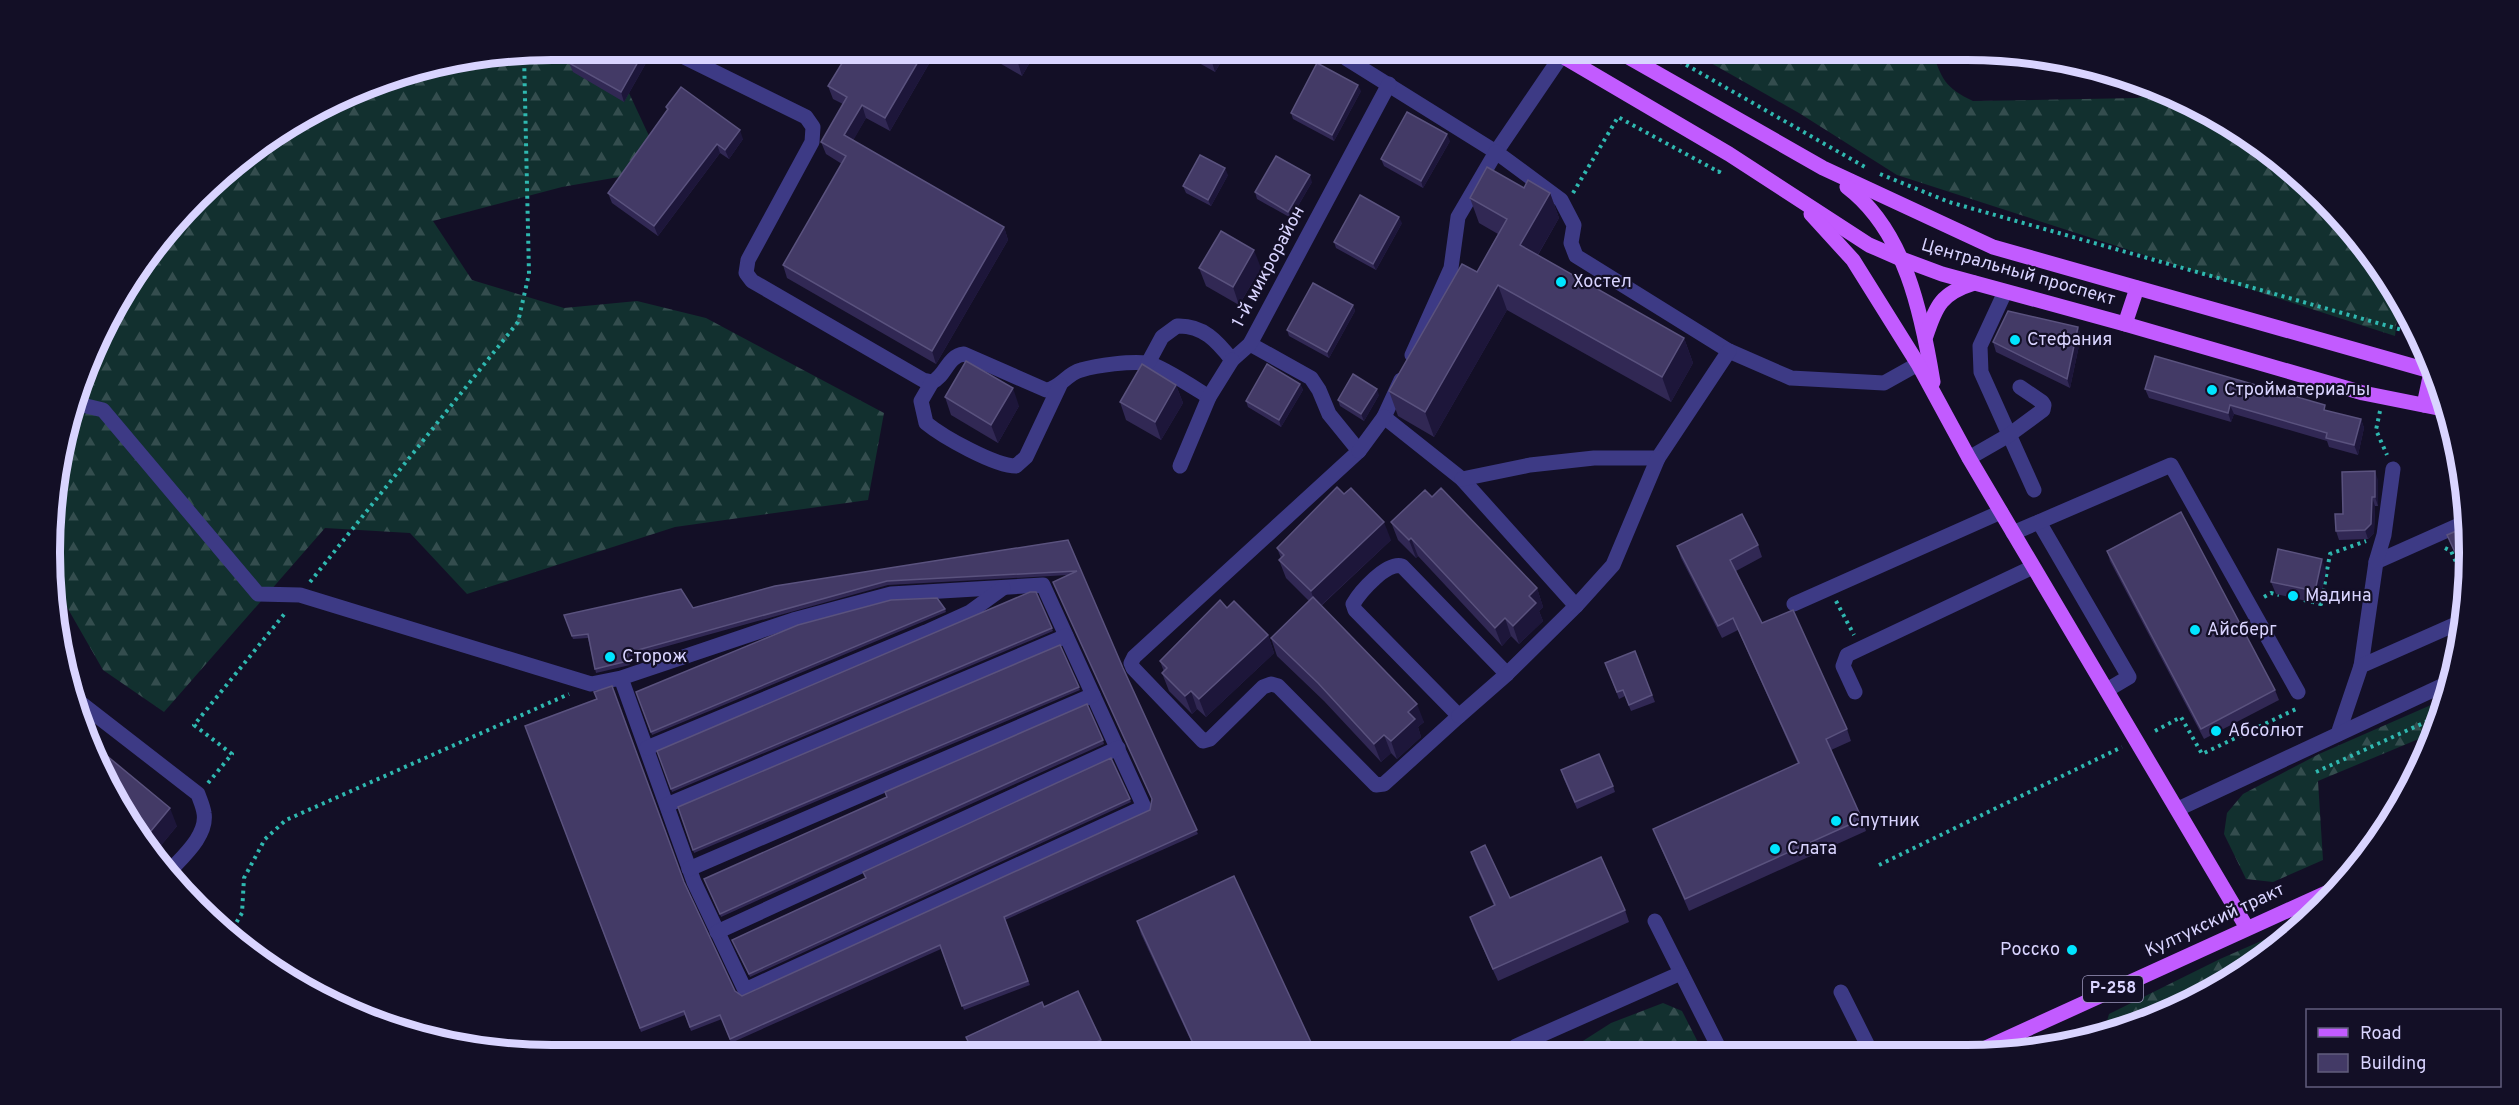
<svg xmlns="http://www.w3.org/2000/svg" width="2519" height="1105" viewBox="0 0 2519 1105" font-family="Overpass,sans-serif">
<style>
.forest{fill:url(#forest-firs)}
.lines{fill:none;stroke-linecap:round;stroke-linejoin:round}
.path{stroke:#2fb8b0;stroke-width:4;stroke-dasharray:3 4.5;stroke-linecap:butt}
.minor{stroke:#3d3a85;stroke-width:15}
.major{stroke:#c25bff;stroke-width:15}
.wall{fill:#312854}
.shaded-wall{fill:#1d163a}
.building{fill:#433a66;stroke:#5a527e;stroke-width:1.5}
.poi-dot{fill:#00e5ff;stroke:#130f26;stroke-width:2}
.labels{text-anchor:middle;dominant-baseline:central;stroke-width:4.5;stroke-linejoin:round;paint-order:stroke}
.shield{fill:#130f26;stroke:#9e99be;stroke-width:1.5}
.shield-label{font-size:16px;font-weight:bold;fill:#d9d4ff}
.street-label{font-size:18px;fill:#d9d4ff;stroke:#130f26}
.poi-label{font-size:18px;fill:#d9d4ff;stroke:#130f26;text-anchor:start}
.rim{fill:none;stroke:#d9d4ff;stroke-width:8}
</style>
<defs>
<pattern id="forest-firs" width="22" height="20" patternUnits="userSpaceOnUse" patternTransform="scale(1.5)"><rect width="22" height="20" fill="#12302f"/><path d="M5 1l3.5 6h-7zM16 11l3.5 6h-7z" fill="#344d4e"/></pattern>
</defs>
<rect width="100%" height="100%" fill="#130f26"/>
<!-- forest -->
<g class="forest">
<path d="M552,50H596L629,93L650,138L636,174L562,187L433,221L472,280L564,308L637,301L706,318L884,413L868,500L675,527L467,594L410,533L325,528L164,712L103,670L52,581L50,552L59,455L117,301L221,174L301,117L391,76Z"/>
<path d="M1688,50H1932C1941,78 1945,88 1973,101L2137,98L2162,91L2218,117L2298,175L2366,247L2399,301L2395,336L1897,175L1799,113Z"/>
<path d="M2447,698L2443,715L2433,733L2318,781L2323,860L2273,882L2246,879L2224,834L2227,813L2243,794L2319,754Z"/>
<path d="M2300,924L2273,951L2159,1017L2104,1032L2109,1014L2220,959Z"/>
<path d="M1663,1003L1682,1011L1703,1052L1564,1053L1611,1023Z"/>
</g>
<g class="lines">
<!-- path -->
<g class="path">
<path d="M1660,50L1865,167"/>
<path d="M1880,174L1949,202L2420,335"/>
<path d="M1573,193L1618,117L1719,172L1721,167"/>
<path d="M2380,411L2376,430L2387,455"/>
<path d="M2445,548L2451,551L2466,584"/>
<path d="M310,582L518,322L529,274L524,54"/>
<path d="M2264,597L2271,593L2279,595"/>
<path d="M2304,600L2321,604L2330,554L2366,541"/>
<path d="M1836,601L1854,635"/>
<path d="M2155,731L2181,717L2202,754L2296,709"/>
<path d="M2316,772L2441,715"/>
<path d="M208,783L232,754L194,725L286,612"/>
<path d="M1879,865L2122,747"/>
<path d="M229,935L242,913L244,878L265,839L286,820L569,694"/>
</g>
<!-- minor -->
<g class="minor">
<path d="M670,50L806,117L813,127L812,142L748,260L746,273L752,281L923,380L932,382C946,376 947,356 964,354L1046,390C1061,388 1066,374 1081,370C1098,365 1130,361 1147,363C1160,365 1196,389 1209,397"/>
<path d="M1343,50L1347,59L1496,152L1562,55"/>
<path d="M2005,292L1980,346L1981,372L2034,490"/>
<path d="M1250,344L1311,378L1319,390L1329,414L1359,451L1134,657L1131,663L1133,668L1203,741L1210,739L1263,687L1271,684L1278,686L1376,785L1384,784L1459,716L1355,610L1353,604C1360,592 1387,561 1402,566L1507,674"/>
<path d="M1412,355L1451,268L1458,217L1496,152L1561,200L1574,225L1571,243L1576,256L1729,351L1791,378L1884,383L1918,364"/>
<path d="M1148,363L1162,337L1177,326C1203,325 1217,341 1232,360L1250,344L1389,84"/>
<path d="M1401,380L1384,417L1462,479L1576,606L1507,674L1459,716"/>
<path d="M932,382L921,401L926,423C943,437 995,466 1016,466L1026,457L1060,385"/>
<path d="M78,404L103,410L258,594L300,595L591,684L621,678L694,882L745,990L1144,807L1043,585L891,594L793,620L621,678"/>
<path d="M1359,451L1384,417"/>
<path d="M1969,458L2009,435L2043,410L2044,405L2042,402L2020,387"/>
<path d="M1180,466L1209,397L1232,360"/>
<path d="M1462,479L1530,465L1594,458H1658L1729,351"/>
<path d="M2039,522L2129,677L2107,690"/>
<path d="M2013,533L2171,465L2298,692"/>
<path d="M2376,562L2468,521"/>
<path d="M1794,604L2001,512"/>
<path d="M1576,606L1613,565L1658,458"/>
<path d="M2361,666L2376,562L2384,535L2393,469"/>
<path d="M1855,692L1843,666L1847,655L2033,567"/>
<path d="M78,701L198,794C200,800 203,806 204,813C208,836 181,858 167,874"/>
<path d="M2338,734L2361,666L2465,620"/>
<path d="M647,748L926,632L970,612L1003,588"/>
<path d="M667,805L1066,636"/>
<path d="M2178,809L2450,682"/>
<path d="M689,869L1093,695"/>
<path d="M1655,921L1721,1052"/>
<path d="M717,932L1118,748"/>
<path d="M1841,992L1871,1052"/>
<path d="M1508,1053L1516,1046L1681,973"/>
</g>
<!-- major -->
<g class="major">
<path d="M1552,50L1729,154L1869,245L1899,258L1942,274L2125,324L2363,393L2448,410"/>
<path d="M1616,50L1823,168L1993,247L2434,372"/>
<path d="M1847,187C1905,231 1922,314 1933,382"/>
<path d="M1811,214L1853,260L1918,364L1969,458L2247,928"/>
<path d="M2125,324L2137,288"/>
<path d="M1926,336C1936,305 1942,293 1974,283"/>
<path d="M2424,405L2431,372"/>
<path d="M1979,1051L2337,888"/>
</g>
</g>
<!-- wall -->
<g class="wall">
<path d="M850,50H937L890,131L866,118L853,140L1004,227L1008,240L936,364L787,278L783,265L842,164L826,154L821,142L843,104L833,99L828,86Z"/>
<path d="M982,50H1037L1022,76L984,54Z"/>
<path d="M1176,50H1228L1215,72Z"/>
<path d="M643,53L646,63L624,102L573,72L569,63Z"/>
<path d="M1361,91L1334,141L1293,119L1291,113Z"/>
<path d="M666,107L743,139L729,159L720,153L658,236L612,203L608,193L667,110Z"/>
<path d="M1450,141L1423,188L1384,166L1381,159Z"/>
<path d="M1228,175L1211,206L1186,193L1183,186Z"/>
<path d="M1312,182L1291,218L1257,199L1255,192Z"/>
<path d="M1524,188L1550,193L1559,218L1538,255L1684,338L1693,363L1671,402L1507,310L1434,437L1398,416L1389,391L1477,272L1498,234L1479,223L1470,198Z"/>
<path d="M1402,223L1376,270L1336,248L1334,242Z"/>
<path d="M1199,268H1261L1239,305L1206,286Z"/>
<path d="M1353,305L1355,311L1329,358L1289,336L1287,330Z"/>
<path d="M2078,327L2081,336L2070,388L1996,352L1993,342Z"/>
<path d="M1300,384L1303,390L1281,427L1248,407L1246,401Z"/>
<path d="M1176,385L1183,403L1161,440L1126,420L1120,402Z"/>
<path d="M2145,389L2327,411L2361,419L2364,428L2358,455L2329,447L2327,441L2234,414L2231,422L2149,398Z"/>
<path d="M1379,395L1364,421L1340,406L1338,400Z"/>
<path d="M945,397L1019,406L998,443L951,415Z"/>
<path d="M2378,480V506H2375L2374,533L2368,539L2339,540L2336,531L2343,514Z"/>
<path d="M1432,497L1537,588L1543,607L1539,611L1543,621L1519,644L1511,636L1502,646L1418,556L1416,558L1398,540L1391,522Z"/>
<path d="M2468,526L2466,580L2447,535Z"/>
<path d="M1068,540L1123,668L1198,834L1005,920L1030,985L964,1010L941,949L731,1043L722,1019L691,1031L685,1015L641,1032L525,726L684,882L735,991L742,996L1150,810L1152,800L1068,575L888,585L628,657L630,665L596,673L588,638L573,639L564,615L693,608Z"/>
<path d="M1391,540L1321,606L1424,722L1418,727L1421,737L1397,759L1391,753L1381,762L1324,701L1277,656L1271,638L1309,601L1286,578L1279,560L1281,558L1277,548Z"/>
<path d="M1758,545L1762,557L1736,571L1762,623L1847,729L1851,741L1831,750L1862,819L1866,831L1689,911L1658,841L1653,829L1798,764L1738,630L1722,638L1681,558L1677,546Z"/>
<path d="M2107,551L2275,690L2279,700L2204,739L2110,561Z"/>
<path d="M2326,571L2319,604L2276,594L2271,582Z"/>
<path d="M1036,592L1053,631L672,792L657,751Z"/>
<path d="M1227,608L1268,635L1274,653L1206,717L1197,709L1192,714L1169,691L1162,673L1164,672L1160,661Z"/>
<path d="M945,609L946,612L652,735L636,692Z"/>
<path d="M1060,645L1080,690L694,853L693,850Z"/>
<path d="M1635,651L1655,702L1631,711L1625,696L1619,699L1605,663Z"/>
<path d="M1103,740L1104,744L721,917L704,879Z"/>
<path d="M1111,758L1131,802L750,977L732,940L865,878Z"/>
<path d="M1563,777L1613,786L1615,792L1577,809Z"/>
<path d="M117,804L177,826L153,855Z"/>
<path d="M1471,852L1510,898L1625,910L1629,922L1498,981L1474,929L1470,917L1494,906L1475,864Z"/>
<path d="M1137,921L1316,1053L1197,1054L1141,934Z"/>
<path d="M1044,1007L1101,1040L1105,1052L1102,1054H973L966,1037Z"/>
</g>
<!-- shaded-wall -->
<g class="shaded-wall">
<path d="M925,50H937L890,131L885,118Z"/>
<path d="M1025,50H1037L1022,76L1018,63Z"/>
<path d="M1216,50H1228L1215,72L1211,59Z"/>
<path d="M643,53L646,63L624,102L621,92Z"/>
<path d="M1358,85L1361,91L1334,141L1332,135Z"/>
<path d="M862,105L866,118L849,148L844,135Z"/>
<path d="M740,130L743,139L729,159L725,150Z"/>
<path d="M1447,134L1450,141L1423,188L1421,181Z"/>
<path d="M717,144L720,153L658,236L654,226Z"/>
<path d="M1225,168L1228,175L1211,206L1208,200Z"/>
<path d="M1310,175L1312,182L1291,218L1288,212Z"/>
<path d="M1550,193L1559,218L1529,270L1520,245Z"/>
<path d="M1399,217L1402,223L1376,270L1373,264Z"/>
<path d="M1004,227L1008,240L936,364L932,351Z"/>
<path d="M1254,250L1261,268L1239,305L1233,287Z"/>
<path d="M1498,285L1507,310L1434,437L1425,412Z"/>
<path d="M1353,305L1355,311L1329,358L1327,352Z"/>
<path d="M2078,327L2081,336L2070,388L2067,379Z"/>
<path d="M1684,338L1693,363L1671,402L1662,377Z"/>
<path d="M1300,384L1303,390L1281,427L1279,420Z"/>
<path d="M1176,385L1183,403L1161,440L1155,422Z"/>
<path d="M1013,388L1019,406L998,443L991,425Z"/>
<path d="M1377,389L1379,395L1364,421L1361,414Z"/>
<path d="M2230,405L2234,414L2231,422L2228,413Z"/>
<path d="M2361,419L2364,428L2358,455L2354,445Z"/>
<path d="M2375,471L2378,480V506L2375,497Z"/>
<path d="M2372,497L2375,506L2374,533L2368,539L2365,530Z"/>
<path d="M1384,522L1391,540L1317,609L1311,591Z"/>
<path d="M1411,538L1418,556L1416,558L1409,540Z"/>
<path d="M2322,559L2326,571L2319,604L2315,591Z"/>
<path d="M1537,588L1543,607L1539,611L1543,621L1519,644L1513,626L1529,596Z"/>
<path d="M1505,618L1511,636L1502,646L1495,628Z"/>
<path d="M1268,635L1274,653L1206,717L1199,699Z"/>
<path d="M1191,691L1197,709L1192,714L1185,696Z"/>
<path d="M1417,704L1424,722L1418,727L1421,737L1397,759L1391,741L1408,712Z"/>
<path d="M1384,735L1391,753L1381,762L1374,744Z"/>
<path d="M170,808L177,826L153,855L146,837Z"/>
</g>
<!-- building -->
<g class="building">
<path d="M577,50H636L643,53L621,92L569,63Z"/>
<path d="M850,50H925L885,118L862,105L844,135L1004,227L932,351L783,265L846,156L821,142L847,97L828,86Z"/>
<path d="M994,50H1025L1018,63Z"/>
<path d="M1193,50H1216L1211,59Z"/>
<path d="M1317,63L1358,85L1332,135L1291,113Z"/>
<path d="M681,87L740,130L725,150L717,144L654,226L608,193L668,109L666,107Z"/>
<path d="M1407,112L1447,134L1421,181L1381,159Z"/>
<path d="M1200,155L1225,168L1208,200L1183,186Z"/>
<path d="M1276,156L1310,175L1288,212L1255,192Z"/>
<path d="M1487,167L1524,188L1528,180L1550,193L1520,245L1684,338L1662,377L1498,285L1425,412L1389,391L1462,264L1477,272L1507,219L1470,198Z"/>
<path d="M1360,195L1399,217L1373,264L1334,242Z"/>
<path d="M1221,231L1254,250L1233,287L1199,268Z"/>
<path d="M1313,283L1353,305L1327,352L1287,330Z"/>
<path d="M2008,311L2078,327L2067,379L1993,342Z"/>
<path d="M2155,356L2325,405L2324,410L2361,419L2354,445L2326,438L2327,433L2230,405L2228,413L2145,389Z"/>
<path d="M966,361L1013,388L991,425L945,397Z"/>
<path d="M1142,364L1176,385L1155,422L1120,402Z"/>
<path d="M1267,364L1300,384L1279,420L1246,401Z"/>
<path d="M1353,374L1377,389L1361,414L1338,400Z"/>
<path d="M2375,471V497H2372L2371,524L2365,530L2336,531L2335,514H2343L2342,472Z"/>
<path d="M1337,487L1344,494L1351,488L1384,522L1311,591L1279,560L1284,555L1277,548Z"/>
<path d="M1441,488L1537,588L1529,596L1536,603L1513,626L1505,618L1495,628L1411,538L1409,540L1391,522L1425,490L1432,497Z"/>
<path d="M2181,512L2275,690L2201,729L2107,551Z"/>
<path d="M1742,514L1758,545L1730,560L1762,623L1793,610L1847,729L1826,739L1862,819L1685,899L1653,829L1799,763L1733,618L1718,626L1677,546Z"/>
<path d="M2468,526L2467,578L2447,535Z"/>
<path d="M1068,540L1123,668L1197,830L1004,917L1028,981L962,1006L940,945L730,1039L720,1015L690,1027L684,1011L640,1028L525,726L597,699L594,692L612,686L684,882L735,991L742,996L1150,810L1152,799L1053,582L1077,571L887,581L627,653L628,661L595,669L588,634L572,636L564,615L681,589L693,608L775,586Z"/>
<path d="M2278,549L2322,559L2315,591L2271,582Z"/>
<path d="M1030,592H1036L1052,628L671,789L657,751Z"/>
<path d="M1313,597L1417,704L1408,712L1415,719L1391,741L1384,735L1374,744L1318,683L1271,638Z"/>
<path d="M937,598L945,609L651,732L636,692L798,625L891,600Z"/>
<path d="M1220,600L1227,608L1234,601L1268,635L1199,699L1191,691L1185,696L1162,673L1167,668L1160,661Z"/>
<path d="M1060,645L1079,687L693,850L678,807Z"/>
<path d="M1635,651L1652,695L1629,705L1623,690L1617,692L1605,663Z"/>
<path d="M1087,704L1103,740L720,914L704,879L887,797L885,792Z"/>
<path d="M95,746L170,808L146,837L133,827L117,804Z"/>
<path d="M1599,754L1613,786L1575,802L1561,770Z"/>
<path d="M1111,758L1130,799L749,974L732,940L866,878L863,872Z"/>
<path d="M1485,845L1510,898L1601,857L1625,910L1493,969L1470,917L1495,905L1471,852Z"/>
<path d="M1234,876L1316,1053L1198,1054L1137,921Z"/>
<path d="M1078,991L1101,1040L1070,1054H974L966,1037L1042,1002L1044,1007Z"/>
</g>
<!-- markers -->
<g class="poi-dot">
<circle cx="1561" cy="282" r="6"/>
<circle cx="2015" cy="340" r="6"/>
<circle cx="2212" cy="390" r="6"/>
<circle cx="2293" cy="596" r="6"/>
<circle cx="2195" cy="630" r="6"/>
<circle cx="610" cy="657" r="6"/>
<circle cx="2216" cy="731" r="6"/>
<circle cx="1836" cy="821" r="6"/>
<circle cx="1775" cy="849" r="6"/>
<circle cx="2072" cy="950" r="6"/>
</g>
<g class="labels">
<!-- shield labels -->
<rect class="shield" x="2083" y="976" width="60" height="26" rx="4.5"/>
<g class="shield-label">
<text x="2113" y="989">Р-258</text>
</g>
<!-- street labels -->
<g class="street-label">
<text transform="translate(1269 267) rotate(-62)">1-й микрорайон</text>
<text transform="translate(2018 273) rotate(16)">Центральный проспект</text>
<text transform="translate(2215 921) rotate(-25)">Култукский тракт</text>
</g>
<!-- poi labels -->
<g class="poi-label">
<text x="1573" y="282">Хостел</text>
<text x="2027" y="340">Стефания</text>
<text x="2224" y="390">Стройматериалы</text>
<text x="2305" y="596">Мадина</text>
<text x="2207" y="630">Айсберг</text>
<text x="622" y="657">Сторож</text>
<text x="2228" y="731">Абсолют</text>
<text x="1848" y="821">Спутник</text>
<text x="1787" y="849">Слата</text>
<text x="2060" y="950" text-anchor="end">Росско</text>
</g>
</g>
<!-- crop -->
<path d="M0 0H2519V1105H0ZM552 60H1967A492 492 0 0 1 2459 552V553A492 492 0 0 1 1967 1045H552A492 492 0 0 1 60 553V552A492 492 0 0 1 552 60Z" fill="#130f26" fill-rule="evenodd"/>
<path class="rim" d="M552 60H1967A492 492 0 0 1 2459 552V553A492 492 0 0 1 1967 1045H552A492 492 0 0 1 60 553V552A492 492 0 0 1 552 60Z"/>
<!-- legend -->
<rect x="2306" y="1009" width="195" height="78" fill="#130f26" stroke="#625e7d" stroke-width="1.5"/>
<rect x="2318" y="1028" width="30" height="9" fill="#c25bff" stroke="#625e7d" stroke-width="1.5"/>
<text x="2360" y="1039" font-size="18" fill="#d9d4ff">Road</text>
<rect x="2318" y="1054" width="30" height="18" fill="#433a66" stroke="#625e7d" stroke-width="1.5"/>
<text x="2360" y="1069" font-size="18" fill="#d9d4ff">Building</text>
</svg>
